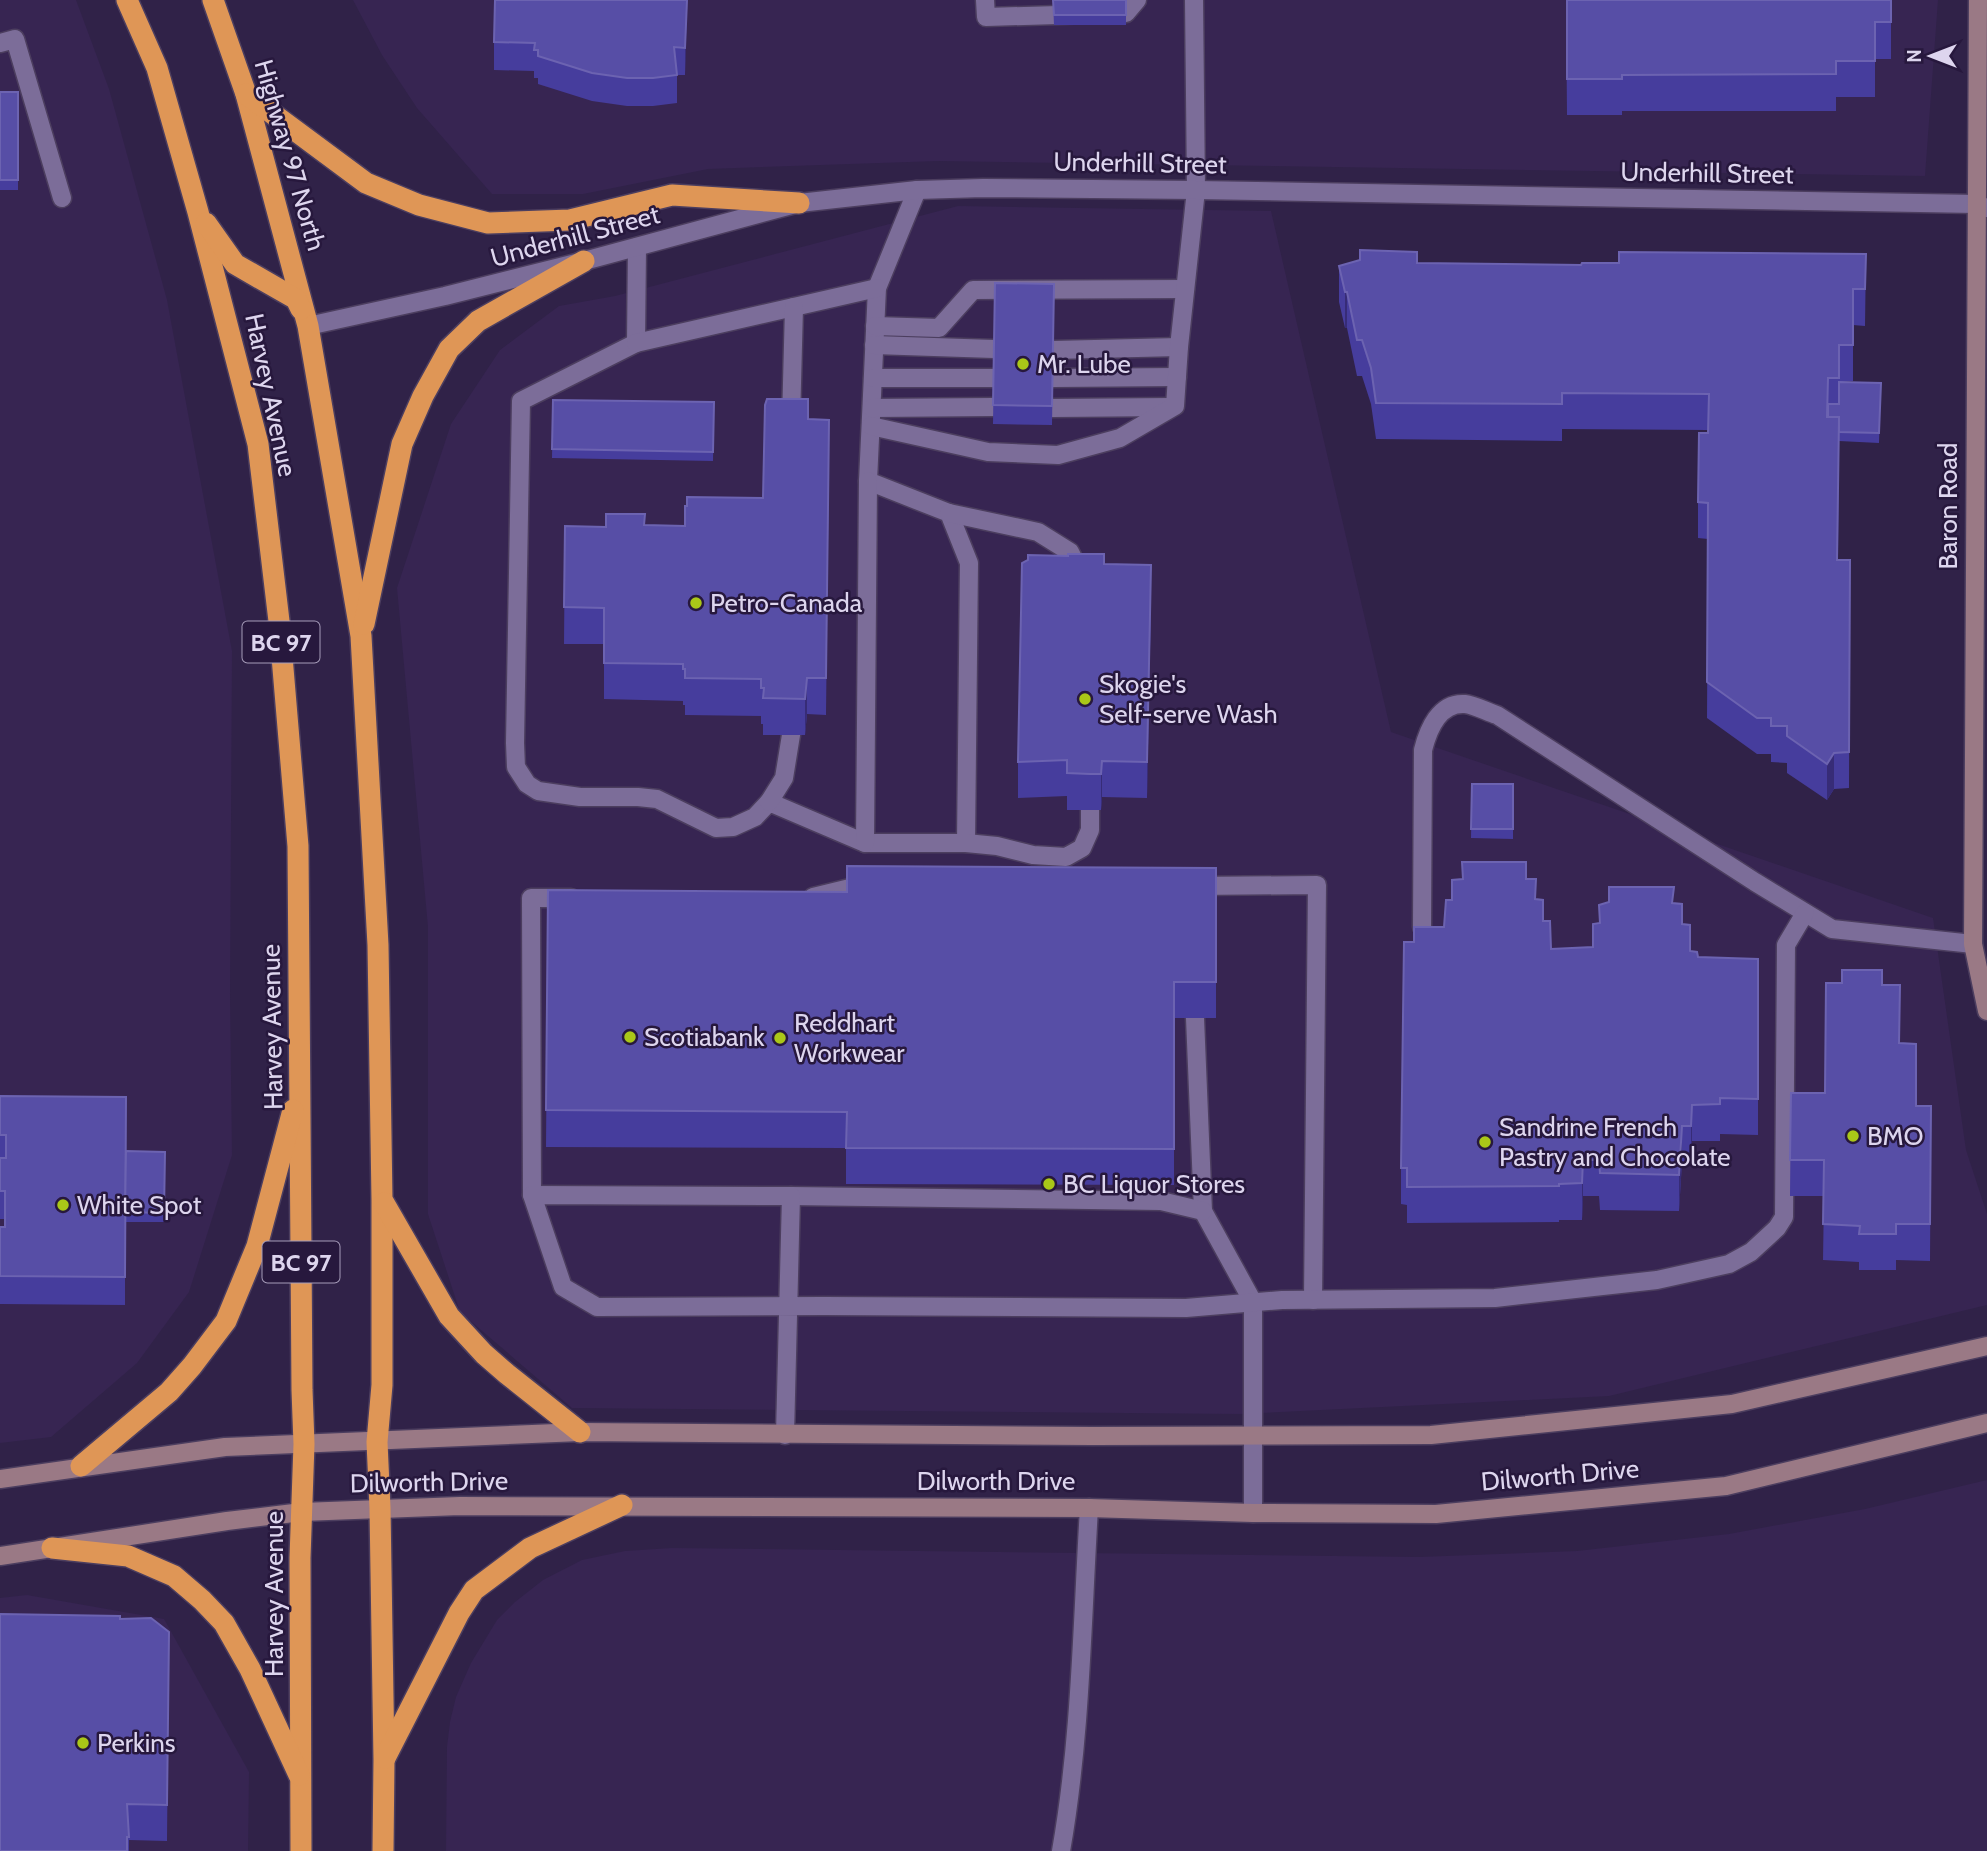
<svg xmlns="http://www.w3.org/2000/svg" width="1987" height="1851" viewBox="0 0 1987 1851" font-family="Cabin,sans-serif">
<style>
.built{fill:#372552}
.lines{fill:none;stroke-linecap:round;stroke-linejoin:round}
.lane-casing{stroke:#4c3e5f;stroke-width:21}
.street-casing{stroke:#4c3e5f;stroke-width:21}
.secondary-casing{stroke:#4c3e5f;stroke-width:21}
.highway-casing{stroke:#4c3e5f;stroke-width:24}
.lane{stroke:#7c6d99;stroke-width:18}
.street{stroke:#7c6d99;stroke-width:18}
.secondary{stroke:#9a7985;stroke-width:18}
.highway{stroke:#df9656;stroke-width:21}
.wall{fill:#463d9d}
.shaded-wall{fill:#372c77}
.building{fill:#574ea6;stroke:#6c63b1;stroke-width:2}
.poi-dot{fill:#aac718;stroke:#27183d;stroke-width:2.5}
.labels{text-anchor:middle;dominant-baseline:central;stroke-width:5;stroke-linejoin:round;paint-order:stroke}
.shield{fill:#27183d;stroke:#a69cb9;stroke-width:2}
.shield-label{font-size:24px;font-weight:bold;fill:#ddd5ee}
.street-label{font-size:26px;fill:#ddd5ee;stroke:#27183d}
.poi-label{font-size:26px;fill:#ddd5ee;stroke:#27183d;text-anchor:start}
</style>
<rect width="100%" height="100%" fill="#302248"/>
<!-- built -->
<g class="built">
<path d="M0,0H76L109,89L167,300L232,651L230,994L232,1155L189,1292L137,1363L51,1437L0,1443Z"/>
<path d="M353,0H1938L1925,176L938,161L708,169L583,194H492L417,108L382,55Z"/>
<path d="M958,206L1271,211L1391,732L1933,918L1966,1150L1987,1214V1305L1609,1396L1240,1414L572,1408L460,1312L428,1214V927L397,588L451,424L500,350L559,306L615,296Z"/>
<path d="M1987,1480V1851H446L447,1747L450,1722L456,1697L471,1663L497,1620L515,1602L543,1580L582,1560L625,1551L672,1548L1419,1557L1577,1551L1729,1534L1865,1509Z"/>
<path d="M27,1595L164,1619L249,1772L248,1851H0V1598Z"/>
</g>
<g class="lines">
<!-- lane casing -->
<g class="lane-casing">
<g id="lane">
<path d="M985,0L986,17L1126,13L1137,0"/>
<path d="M0,43L15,39L62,198"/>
<path d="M917,190L877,288L868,481L949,513L969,563L966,843"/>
<path d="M637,247L636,343L521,401L515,743L516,767L527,784L538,791L580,797H638L657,799L716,828L733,827L755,817L769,802L865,843H966L997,846L1033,855L1066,857L1082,848L1090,830V810"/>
<path d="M875,326L939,328L973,290L1185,289"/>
<path d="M636,343L877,288"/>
<path d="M874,345L994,349"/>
<path d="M1053,350L1179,347"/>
<path d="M873,378H994"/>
<path d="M1053,378L1177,377"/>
<path d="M872,408L993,407"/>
<path d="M1052,408L1171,407"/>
<path d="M791,421L794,307"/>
<path d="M871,426L988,452L1058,455L1120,438L1175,406L1179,347L1196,190L1194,0"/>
<path d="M949,513L1038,532L1070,552L1081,574"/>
<path d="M769,802L784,778L791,735"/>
<path d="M865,843L868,481"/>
<path d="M1193,886L1317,885L1313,1300"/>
<path d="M813,897L854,887H871"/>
<path d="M1422,927L1423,750C1428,730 1439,702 1465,704C1475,705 1487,712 1497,715L1755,882L1832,929L1973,944"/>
<path d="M1195,1018L1203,1211L1253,1302V1513"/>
<path d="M532,1195L531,898H571"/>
<path d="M791,1196L1161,1201L1203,1211"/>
<path d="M785,1435C787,1355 789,1275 791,1196L532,1195L563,1287L597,1307L824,1306L1186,1308L1282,1300L1495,1298L1657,1280L1729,1264L1751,1252L1777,1228L1784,1217L1786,945L1805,913"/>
<path d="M1061,1851C1081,1738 1082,1622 1089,1508"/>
</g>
</g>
<!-- street casing -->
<g class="street-casing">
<path id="street" d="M308,326L445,296L584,261L799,203L917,190L983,188L1196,190L1976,204L1987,208"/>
</g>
<!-- secondary casing -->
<g class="secondary-casing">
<g id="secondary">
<path d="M1978,0L1973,944L1987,1011"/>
<path d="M0,1479L225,1447L580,1432L1092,1436L1431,1435L1732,1404L1987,1346"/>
<path d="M0,1556L227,1521L302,1512L460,1506L1089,1508L1253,1513L1436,1514L1726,1486L1987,1423"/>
</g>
</g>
<!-- highway casing -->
<g class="highway-casing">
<g id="highway">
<path d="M127,0L157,68L198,212L258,444L279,621L298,846L302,1390L304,1444L300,1558L301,1851"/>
<path d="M213,0L246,94L308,326L361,636L378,945L382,1200V1385L377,1442L380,1508L384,1760L383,1851"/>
<path d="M246,94L366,183L419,205L488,223L570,220L672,195L799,203"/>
<path d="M206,223L235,264L296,299L301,309"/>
<path d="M364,624L402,444L423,396L449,349L478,321L584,261"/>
<path d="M384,1203L449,1316L484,1354L507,1374L580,1432"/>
<path d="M81,1466L169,1392L192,1366L226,1321L257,1246L293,1110"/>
<path d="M52,1548L128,1556L174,1576L202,1600L224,1623L250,1669L299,1775"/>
<path d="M385,1758L459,1613L474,1590L530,1548L622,1505"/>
</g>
</g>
<!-- lane -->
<use href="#lane" class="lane"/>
<!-- street -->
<use href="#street" class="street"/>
<!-- secondary -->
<use href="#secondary" class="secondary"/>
<!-- highway -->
<use href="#highway" class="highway"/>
</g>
<!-- wall -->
<g class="wall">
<path d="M687,0L685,75H677V103L653,106H627L592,101L538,84V78H534V71L494,70V42Z"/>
<path d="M1053,0H1126V25H1054Z"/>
<path d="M1566,0H1891V59H1875V97H1836V111H1622V115H1567Z"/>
<rect x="0" y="92" width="18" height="98"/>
<path d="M1866,254L1865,326L1853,325V381L1839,382L1881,383L1879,443L1839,441L1838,560H1850L1849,788L1834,789L1827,800L1787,773V763L1771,762V754H1757L1707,718L1708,539L1698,538V502L1708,430L1562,429V441L1376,439L1371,404L1362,376H1357L1347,328H1345L1339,302V266L1417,263L1581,265Z"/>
<path d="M995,283L1054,284L1052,425L993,424Z"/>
<path d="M553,400L714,402L713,461L552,458Z"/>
<path d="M808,419L829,456L826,715L807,714L805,735H763V724H761V716L685,715V705H683V701L604,699V644H564L565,526L606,527L645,525L685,526L763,498Z"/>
<path d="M1104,564L1151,601L1147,798L1102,797L1101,810H1067V796L1018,798V762Z"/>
<path d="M1472,784H1513V839L1471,838Z"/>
<path d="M1462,862L1526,879L1536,899L1551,949L1593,947L1599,923V905L1609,902V887L1674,903L1682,924L1690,951L1698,957L1758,959V1135L1720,1134V1141H1692L1691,1162H1682L1679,1211L1600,1210L1599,1196H1583L1582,1220H1559V1222L1407,1223V1205L1401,1204V1168L1414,942L1444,927L1452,900L1462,879Z"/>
<path d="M1216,868V1018H1174V1185L846,1184V1148L546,1147L548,890L847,892Z"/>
<path d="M1842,983L1882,985L1900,1044L1916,1106H1931L1930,1261L1896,1260V1270H1859V1262L1823,1260L1824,1196H1790L1791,1093H1825Z"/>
<path d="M0,1096L125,1202L165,1152L164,1222H125V1217V1305L0,1304V1227H5V1219H0Z"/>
<path d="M120,1619L169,1632L167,1841L129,1840V1851H0Z"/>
</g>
<!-- shaded-wall -->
<g class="shaded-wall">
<path d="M687,0L685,75V48Z"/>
<rect x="1345" y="292" width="2" height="36"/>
<path d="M1151,565V601L1147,798V762Z"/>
<path d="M807,678V714L805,735V699Z"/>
<path d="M1834,753V789L1827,800V764Z"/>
<path d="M1102,761V797L1101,810V774Z"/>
<path d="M1692,1105V1141L1691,1162V1126Z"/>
<path d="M1682,1126V1162L1679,1211V1175Z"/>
<path d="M1583,1160V1196L1582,1220V1183Z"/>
</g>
<!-- building -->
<g class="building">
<path d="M495,0H687L685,48L674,47L677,75L653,78H627L592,73L538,56V50H534L535,43L494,42Z"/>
<path d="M1053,0H1126V15H1054Z"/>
<path d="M1567,0H1891V22H1875V61H1836V74L1622,75V79H1567Z"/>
<rect x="0" y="92" width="18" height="88"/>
<path d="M1360,250L1417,252V263L1581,265L1582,263H1619V252L1866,254L1865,289H1853V345H1839V378H1828L1827,417H1839L1837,560H1850L1849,752L1834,753L1827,764L1787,736V726H1771V718H1757L1707,682L1708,503L1698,502L1699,433H1708L1709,394L1562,393V404L1376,403L1371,368L1362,340H1357L1347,292H1345L1339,266L1360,260Z"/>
<path d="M995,283L1054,284L1052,406L993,405Z"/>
<path d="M1839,382L1881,383L1879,433L1839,432V417H1828V404H1839Z"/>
<path d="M767,399H808V419L829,420L826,678H807L805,699L763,698L764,688H761V679L685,678V669H683V664L604,663V608L564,607L565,526L606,527V514H645L644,525L685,526V506H687V497L763,498L765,405Z"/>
<path d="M553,400L714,402L713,452L552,449Z"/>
<path d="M1068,554H1104V564L1151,565L1147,762L1102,761L1101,774H1090L1067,773V760L1018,762L1022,563L1028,560V555L1068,556Z"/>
<path d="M1472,784H1513V829H1471Z"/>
<path d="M1462,862H1526V879H1536L1535,899L1543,900V921H1550L1551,949L1593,947V924L1600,923L1599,905L1609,902V887H1674L1672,903L1682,904V924L1690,925V951L1697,952L1698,957L1758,959V1099L1720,1098V1104L1692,1105L1691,1126H1682L1679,1175L1600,1173L1599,1160H1583L1582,1183L1559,1184V1186L1407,1187V1168H1401L1404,942H1414V927H1444L1446,900H1452V880L1463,879Z"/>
<path d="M847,866L1216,868V982H1174V1149L846,1148L847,1112L546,1110L548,890L847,892Z"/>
<path d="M1842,970H1882V985H1900L1899,1043L1916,1044V1106H1931L1930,1224H1896V1234H1859L1860,1226L1823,1224L1824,1160H1790L1791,1093H1825L1826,983H1842Z"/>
<path d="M0,1096L126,1097L125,1277L0,1276V1227H5V1191H0V1158H6V1135H0Z"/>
<path d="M126,1151L165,1152L164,1213L125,1212Z"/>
<path d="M0,1614L120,1616V1619L151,1618L169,1632L167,1805L127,1804L129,1837H127V1851H0Z"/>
</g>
<!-- markers -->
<g class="poi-dot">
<circle cx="1023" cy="364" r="7"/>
<circle cx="696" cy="603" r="7"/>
<circle cx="1085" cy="699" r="7"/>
<circle cx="630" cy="1037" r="7"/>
<circle cx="780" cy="1038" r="7"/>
<circle cx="1853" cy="1136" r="7"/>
<circle cx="1485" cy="1142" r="7"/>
<circle cx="1049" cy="1184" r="7"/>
<circle cx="63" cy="1205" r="7"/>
<circle cx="83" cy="1743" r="7"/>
</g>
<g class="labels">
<!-- shield labels -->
<g class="shield">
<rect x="242.5" y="621.5" width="77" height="41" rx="5"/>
<rect x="262.5" y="1241.5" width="77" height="41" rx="5"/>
</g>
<g class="shield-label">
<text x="281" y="642">BC 97</text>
<text x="301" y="1262">BC 97</text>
</g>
<!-- street labels -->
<g class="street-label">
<text transform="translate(290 155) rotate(74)">Highway 97 North</text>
<text transform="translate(1140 163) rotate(1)">Underhill Street</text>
<text transform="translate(1707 173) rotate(1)">Underhill Street</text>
<text transform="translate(575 236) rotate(-15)">Underhill Street</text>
<text transform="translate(271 395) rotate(78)">Harvey Avenue</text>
<text transform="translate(1948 506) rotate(-90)">Baron Road</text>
<text transform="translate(272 1027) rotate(-91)">Harvey Avenue</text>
<text transform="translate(1560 1475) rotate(-5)">Dilworth Drive</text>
<text x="996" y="1481">Dilworth Drive</text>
<text transform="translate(429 1482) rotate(-1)">Dilworth Drive</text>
<text transform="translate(274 1594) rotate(-90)">Harvey Avenue</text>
</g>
<!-- poi labels -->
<g class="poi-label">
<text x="1037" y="364">Mr. Lube</text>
<text x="710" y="603">Petro-Canada</text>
<text x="1099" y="684">Skogie's<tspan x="1099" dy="30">Self-serve Wash</tspan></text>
<text x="794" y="1023">Reddhart<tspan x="794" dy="30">Workwear</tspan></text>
<text x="644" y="1037">Scotiabank</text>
<text x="1499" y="1127">Sandrine French<tspan x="1499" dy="30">Pastry and Chocolate</tspan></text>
<text x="1867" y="1136">BMO</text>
<text x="1063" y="1184">BC Liquor Stores</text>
<text x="77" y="1205">White Spot</text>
<text x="97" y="1743">Perkins</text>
</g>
</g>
<!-- north arrow -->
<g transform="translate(1931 56) rotate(270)" stroke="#27183d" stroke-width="5" paint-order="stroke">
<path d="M0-5L12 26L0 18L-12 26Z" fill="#ddd5ee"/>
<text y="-10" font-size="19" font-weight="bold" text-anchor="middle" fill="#ddd5ee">N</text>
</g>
</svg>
